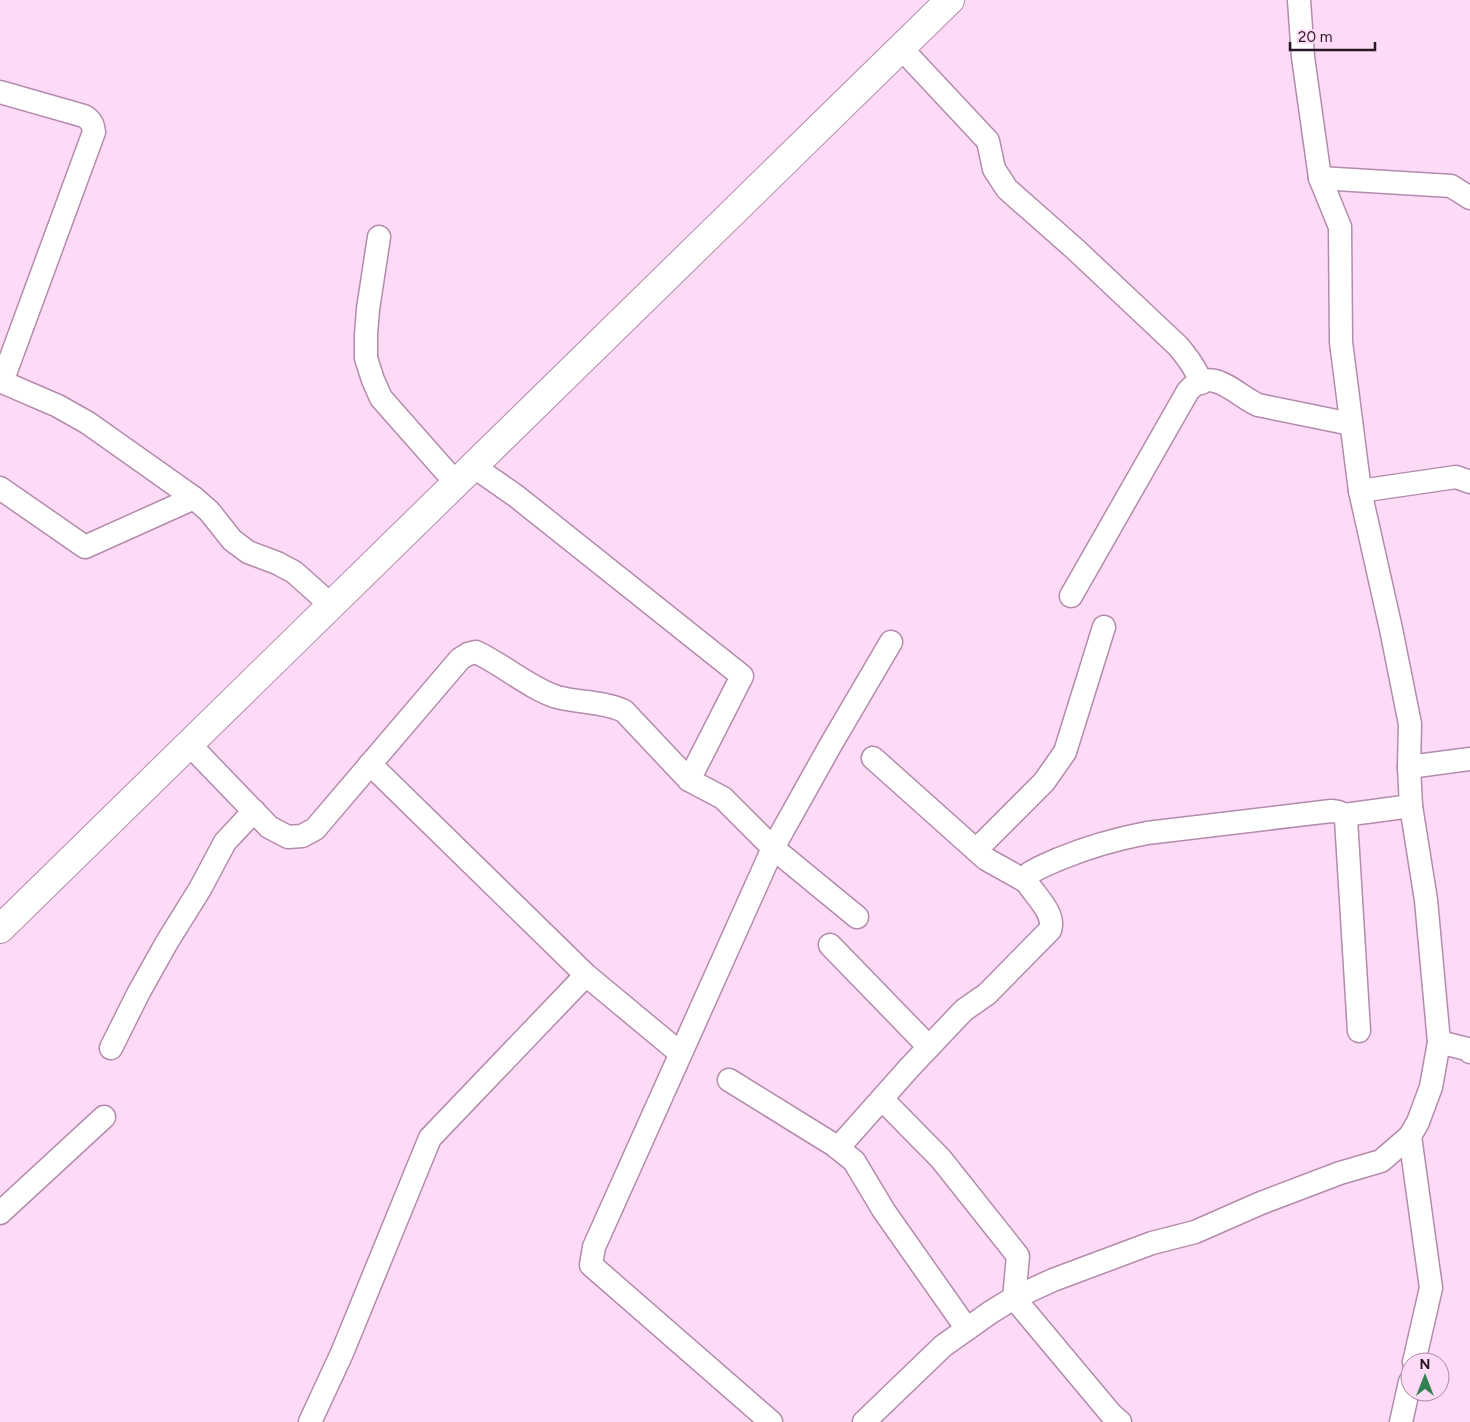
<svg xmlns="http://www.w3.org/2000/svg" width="1470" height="1422" viewBox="0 0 1470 1422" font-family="Figtree,sans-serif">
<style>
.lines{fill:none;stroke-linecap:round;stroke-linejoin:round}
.street-casing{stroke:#b48bac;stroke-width:25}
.secondary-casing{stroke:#b48bac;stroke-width:30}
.street{stroke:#fff;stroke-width:22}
.secondary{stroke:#fff;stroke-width:28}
</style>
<rect width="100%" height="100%" fill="#fddaf6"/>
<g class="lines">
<!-- street casing -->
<g class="street-casing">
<g id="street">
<path d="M901,48L988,141L994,169L1007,189L1075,249L1178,346C1187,357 1196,368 1201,383"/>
<path d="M0,92L84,116C91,120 93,124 94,132L2,382"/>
<path d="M1320,178L1451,186L1470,198"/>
<path d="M379,237L368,309L366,335V358L373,380L381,398L456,483"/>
<path d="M0,381L58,406L88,423L194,498L209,511L232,540L248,552L277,563L294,572L331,605"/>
<path d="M473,466L516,496L742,676L689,780"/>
<path d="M0,488L85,547L194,498"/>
<path d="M1360,491L1456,477L1470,482"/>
<path d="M1071,596L1188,391C1212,364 1235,395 1258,405L1351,424"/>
<path d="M189,744L269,827L288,837L302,836L315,829L460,659L468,654L476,652C502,664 531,689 557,697C579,703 603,701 624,711L689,780L723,798L773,848L857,917"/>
<path d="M873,758L986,859L1027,882"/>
<path d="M370,764L586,975L680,1053"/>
<path d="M1409,767L1470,759"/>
<path d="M1344,815L1411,806"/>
<path d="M976,850L1044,782L1065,752L1104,627"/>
<path d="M830,945L929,1047"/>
<path d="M1439,1042L1467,1049L1470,1052"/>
<path d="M111,1048L139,992L167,942L200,889L225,842L254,811"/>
<path d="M729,1080L834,1145L854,1161L884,1211L967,1329"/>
<path d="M882,1099L941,1159L1018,1256L1014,1298L1111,1414L1120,1422"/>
<path d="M1410,1136L1431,1288L1414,1362"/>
<path d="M838,1148L910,1067L964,1010L987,994L1050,930C1056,913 1034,895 1027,882V877L1030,873C1039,867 1050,863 1059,859C1088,847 1116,839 1147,833L1331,811C1338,811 1343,813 1346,819L1359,1031"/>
<path d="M0,1213L104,1117"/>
<path d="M310,1422L342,1353L430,1138L586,975"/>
<path d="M771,1422L591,1265L594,1247L773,848L830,746L891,642"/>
<path d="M864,1422L943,1346L991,1312L1014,1298L1053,1280L1152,1243L1195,1232L1261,1203L1340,1173L1381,1161L1410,1136L1418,1122L1431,1087L1439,1042L1426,900L1411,806L1409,767L1410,724L1391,629L1360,491L1341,342L1340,227L1320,178L1303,57L1299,0"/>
<path d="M1401,1422L1410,1382"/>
</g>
</g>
<!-- secondary casing -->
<g class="secondary-casing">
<path id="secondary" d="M0,929L950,0"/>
</g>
<!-- street -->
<use href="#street" class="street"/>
<!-- secondary -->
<use href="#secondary" class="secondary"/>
</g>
<!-- north arrow -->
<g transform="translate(1425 1377)"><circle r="24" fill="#fddaf6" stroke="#a88ca2"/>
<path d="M0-4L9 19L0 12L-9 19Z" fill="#328150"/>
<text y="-8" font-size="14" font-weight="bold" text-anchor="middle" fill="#281825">N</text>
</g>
<!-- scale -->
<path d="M1290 42v8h85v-8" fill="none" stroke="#281825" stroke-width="2.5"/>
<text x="1298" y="42" font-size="15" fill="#281825" stroke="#fddaf6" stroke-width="4" paint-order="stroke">20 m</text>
</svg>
